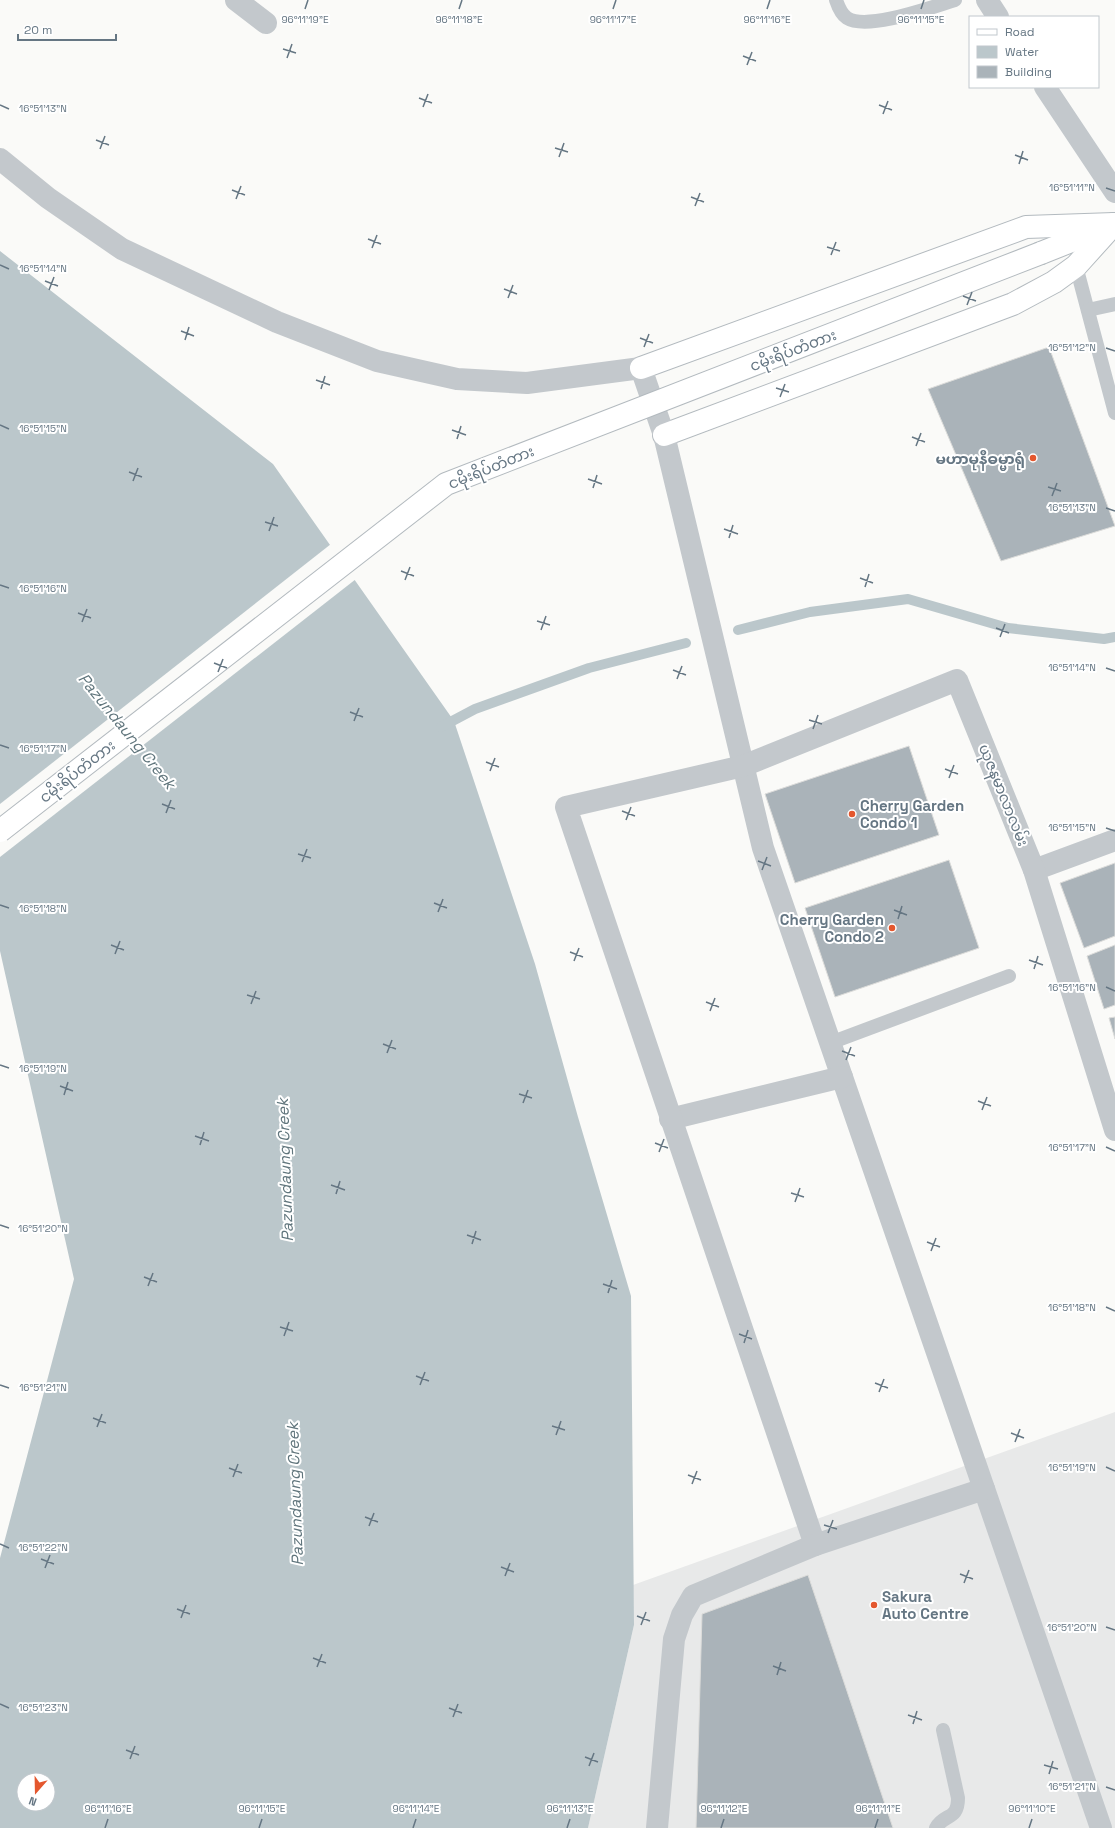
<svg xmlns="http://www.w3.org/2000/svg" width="1115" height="1828" viewBox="0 0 1115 1828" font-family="'Space Grotesk','Noto Sans Myanmar',sans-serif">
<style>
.built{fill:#e8e9e9}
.water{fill:#bbc7cb;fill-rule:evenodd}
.pier{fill:#fafaf8}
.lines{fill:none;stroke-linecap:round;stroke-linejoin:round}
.stream{stroke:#bbc7cb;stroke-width:10}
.building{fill:#aab3b9;stroke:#dcdcda}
.secondary-casing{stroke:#b3babf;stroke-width:24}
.lane{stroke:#c3c8cc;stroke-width:14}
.street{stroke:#c3c8cc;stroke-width:22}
.secondary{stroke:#fff;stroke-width:22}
.secondary-bridge-casing{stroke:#b3babf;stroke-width:24;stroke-linecap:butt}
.secondary-bridge{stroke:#fff;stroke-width:22}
.ticks{fill:none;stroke:#657683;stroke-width:1.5}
.poi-dot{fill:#e4572e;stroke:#fff;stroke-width:1.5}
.labels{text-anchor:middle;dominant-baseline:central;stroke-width:4;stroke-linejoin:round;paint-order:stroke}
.street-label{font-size:15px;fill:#657683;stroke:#fff}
.poi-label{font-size:15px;font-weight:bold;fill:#657683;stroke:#fff;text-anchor:end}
.water-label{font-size:16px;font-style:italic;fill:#60757c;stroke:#fff}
.ticks-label{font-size:10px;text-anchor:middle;fill:#657683;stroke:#fff;stroke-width:4;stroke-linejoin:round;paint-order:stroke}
</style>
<rect width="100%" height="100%" fill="#fafaf8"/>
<!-- built -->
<path class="built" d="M1115,1412V1828H588L634,1625L633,1585Z"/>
<!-- water -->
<path class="water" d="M0,251L273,464L454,721L535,964L578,1117L631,1296L634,1625L588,1828H0V1558L74,1279L0,951ZM24,1780H48V1804H24Z"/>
<!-- pier -->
<path class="pier" d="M331,544L356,579L0,857V804Z"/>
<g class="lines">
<!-- stream -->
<g class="stream">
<path d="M738,630L810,612L908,599L1008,628L1104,639L1115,637"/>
<path d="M441,727L475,709L589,668L686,643"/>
</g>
</g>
<!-- building -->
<g class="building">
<path d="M1049,347L1115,526L1001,561L928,389Z"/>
<path d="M909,746L939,835L795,883L765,794Z"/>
<path d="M949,860L979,948L835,997L805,908Z"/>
<path d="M1115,863V936L1084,948L1060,883Z"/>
<path d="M1115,945V1005L1104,1009L1087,956Z"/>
<path d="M1115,1017V1039L1109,1018Z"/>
<path d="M808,1575L893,1828H696L702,1614Z"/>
</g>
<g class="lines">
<!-- secondary casing -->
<g class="secondary-casing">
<g id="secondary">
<path d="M1041,253L1099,230"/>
<path d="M641,368L1026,227L1114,224"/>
<path d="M664,435L1013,304L1054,282L1076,266L1114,224"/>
</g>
</g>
<!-- lane -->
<g class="lane">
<path d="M836,0C838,6 841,14 847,18C867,31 932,7 955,0"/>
<path d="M1076,266L1115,413"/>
<path d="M1088,310L1115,304"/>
<path d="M830,1043L1009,976"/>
<path d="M936,1828C944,1813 958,1821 958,1798L943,1730"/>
</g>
<!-- street -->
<g class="street">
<path d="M236,0L266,23"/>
<path d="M987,0L998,17"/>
<path d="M1045,87L1115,192"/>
<path d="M0,159L48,198L122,249L277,322L377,361L457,379L527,383L641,368L664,435L763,848L1101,1828"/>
<path d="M1034,870L1115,840"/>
<path d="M670,1119L842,1077"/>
<path d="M815,1545L566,807L743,766L957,680L1034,870L1115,1130"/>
<path d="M657,1828L674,1639L682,1615L693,1596L815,1545L984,1489"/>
</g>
<!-- secondary -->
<use href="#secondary" class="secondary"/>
<!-- secondary-bridge casing -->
<g class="secondary-bridge-casing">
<path id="secondary-bridge" d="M0,831L446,484L1041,253"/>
</g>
<!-- secondary-bridge -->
<use href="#secondary-bridge" class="secondary-bridge"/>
</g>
<!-- ticks -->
<path class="ticks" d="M305,9L308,0M459,9L462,0M613,9L616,0M767,9L770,0M921,9L924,0M283,49L296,53M743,56L756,61M287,58L292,44M747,65L752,52M419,98L432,103M0,105L9,109M879,105L892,110M423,107L428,94M883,114L888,101M96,140L109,145M555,148L568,152M100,149L105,136M1015,155L1028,160M559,157L564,143M1019,164L1023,151M1106,188L1115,191M232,190L245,195M691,197L704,202M236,199L241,186M695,206L700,193M368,239L381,244M827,247L840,251M372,248L377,235M831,255L836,242M0,265L9,269M45,281L58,286M504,289L517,294M49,290L54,277M963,296L976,301M508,298L513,285M967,305L972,292M181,331L194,336M640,338L653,343M185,340L189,327M644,347L649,334M1106,348L1115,351M316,380L330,385M776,388L789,392M321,389L325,376M780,397L785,384M0,425L9,429M452,430L466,435M912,437L925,442M457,439L461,426M916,446L921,433M129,472L142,477M588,479L602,484M133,481L138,468M1048,487L1061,491M593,488L597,475M1052,496L1057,483M1106,508L1115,511M265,522L278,526M724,529L738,534M269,531L274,517M729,538L733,525M401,571L414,576M860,578L873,583M405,580L410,567M0,585L9,588M865,587L869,574M78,613L91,618M537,621L550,625M82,622L87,609M996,628L1009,633M541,630L546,616M1000,637L1005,624M214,663L227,668M1106,668L1115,671M673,670L686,675M218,672L223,659M677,679L682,666M350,712L363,717M809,720L822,724M354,721L359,708M813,729L818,715M0,745L9,748M486,762L499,767M945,769L958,774M490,771L495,758M949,778L954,765M162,804L175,809M622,811L635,816M166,813L171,800M626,820L631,807M1106,828L1115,831M298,854L311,858M758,861L771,866M302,862L307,849M762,870L767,857M434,903L447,908M0,905L9,908M894,910L907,915M438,912L443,899M898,919L902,906M111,945L124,950M570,952L583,957M115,954L120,941M1029,960L1043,965M574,961L579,948M1034,969L1038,956M1106,987L1115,991M247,995L260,999M706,1002L719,1007M251,1004L256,991M710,1011L715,998M383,1044L396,1049M842,1051L855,1056M387,1053L392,1040M846,1060L851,1047M0,1065L9,1068M60,1086L73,1091M519,1094L532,1098M64,1095L68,1082M978,1101L991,1106M523,1103L528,1090M982,1110L987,1097M195,1136L209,1141M655,1143L668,1148M200,1145L204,1132M1106,1147L1115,1151M659,1152L664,1139M331,1185L345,1190M791,1193L804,1197M336,1194L340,1181M795,1202L800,1188M0,1225L9,1228M467,1235L481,1240M927,1242L940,1247M472,1244L476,1231M931,1251L936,1238M144,1277L157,1282M603,1284L617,1289M148,1286L153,1273M608,1293L612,1280M1106,1307L1115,1311M280,1327L293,1331M739,1334L752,1339M284,1336L289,1322M744,1343L748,1330M416,1376L429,1381M875,1383L888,1388M0,1385L9,1388M420,1385L425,1372M879,1392L884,1379M93,1418L106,1423M552,1426L565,1430M97,1427L102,1414M1011,1433L1024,1438M556,1435L561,1421M1015,1442L1020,1429M1106,1467L1115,1471M229,1468L242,1473M688,1475L701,1480M233,1477L238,1464M692,1484L697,1471M365,1517L378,1522M824,1525L837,1529M369,1526L374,1513M828,1533L833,1520M0,1544L9,1548M41,1559L54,1564M501,1567L514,1572M45,1568L50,1555M960,1574L973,1579M505,1576L510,1563M964,1583L969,1570M177,1609L190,1614M637,1616L650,1621M181,1618L186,1605M641,1625L646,1612M1106,1627L1115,1630M313,1658L326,1663M773,1666L786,1671M317,1667L322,1654M777,1675L781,1662M0,1704L9,1708M449,1708L462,1713M908,1715L922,1720M453,1717L458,1704M913,1724L917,1711M126,1750L139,1755M585,1757L598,1762M130,1759L135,1746M1044,1765L1058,1769M589,1766L594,1753M1049,1774L1053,1761M1106,1787L1115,1790M105,1828L108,1819M259,1828L262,1819M413,1828L416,1819M567,1828L570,1819M721,1828L724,1819M875,1828L878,1819M1029,1828L1032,1819"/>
<!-- markers -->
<g class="poi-dot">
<circle cx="1033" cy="458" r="4"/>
<circle cx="852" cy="814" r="4"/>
<circle cx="892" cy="928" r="4"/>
<circle cx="874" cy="1605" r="4"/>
</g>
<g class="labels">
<!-- street labels -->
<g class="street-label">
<text transform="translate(793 350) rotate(-21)">ငမိုးရိပ်တံတား</text>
<text transform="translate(491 467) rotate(-22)">ငမိုးရိပ်တံတား</text>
<text transform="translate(77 771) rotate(-38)">ငမိုးရိပ်တံတား</text>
<text transform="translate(1004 795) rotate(68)">ယုဇနမာလာလမ်း</text>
</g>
<!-- poi labels -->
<g class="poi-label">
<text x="1025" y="458">မဟာမုနိဓမ္မာရုံ</text>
<text x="860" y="805" text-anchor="start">Cherry Garden<tspan x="860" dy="17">Condo 1</tspan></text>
<text x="884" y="919">Cherry Garden<tspan x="884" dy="17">Condo 2</tspan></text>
<text x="882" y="1596" text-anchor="start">Sakura<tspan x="882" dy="17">Auto Centre</tspan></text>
</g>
<!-- water labels -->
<g class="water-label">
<text transform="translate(127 731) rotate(51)">Pazundaung Creek</text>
<text transform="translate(285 1170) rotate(-92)">Pazundaung Creek</text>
<text transform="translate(295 1494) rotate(-92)">Pazundaung Creek</text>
</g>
</g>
<g class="ticks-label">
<text x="459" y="23">96°11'18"E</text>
<text x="305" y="23">96°11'19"E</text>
<text x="613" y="23">96°11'17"E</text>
<text x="767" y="23">96°11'16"E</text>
<text x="921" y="23">96°11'15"E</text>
<text x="43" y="112">16°51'13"N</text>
<text x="1072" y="191">16°51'11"N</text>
<text x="43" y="272">16°51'14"N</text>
<text x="1072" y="351">16°51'12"N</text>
<text x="43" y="432">16°51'15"N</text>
<text x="1072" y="511">16°51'13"N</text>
<text x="43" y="592">16°51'16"N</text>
<text x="1072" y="671">16°51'14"N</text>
<text x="43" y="752">16°51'17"N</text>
<text x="1072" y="831">16°51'15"N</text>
<text x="43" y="912">16°51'18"N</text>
<text x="1072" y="991">16°51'16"N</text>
<text x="43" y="1072">16°51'19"N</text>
<text x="1072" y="1151">16°51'17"N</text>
<text x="43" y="1232">16°51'20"N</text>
<text x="1072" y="1311">16°51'18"N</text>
<text x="43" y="1391">16°51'21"N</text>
<text x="1072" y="1471">16°51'19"N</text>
<text x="43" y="1551">16°51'22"N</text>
<text x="1072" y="1631">16°51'20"N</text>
<text x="43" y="1711">16°51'23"N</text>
<text x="1072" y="1790">16°51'21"N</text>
<text x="108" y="1812">96°11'16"E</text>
<text x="262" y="1812">96°11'15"E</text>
<text x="416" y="1812">96°11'14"E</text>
<text x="570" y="1812">96°11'13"E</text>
<text x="724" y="1812">96°11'12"E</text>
<text x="878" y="1812">96°11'11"E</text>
<text x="1032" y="1812">96°11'10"E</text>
</g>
<!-- legend -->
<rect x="969" y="16" width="130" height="72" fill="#ffffff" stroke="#c1c8cd"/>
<rect x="977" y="29" width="20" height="6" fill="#ffffff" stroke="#c1c8cd"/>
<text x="1005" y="36" font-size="12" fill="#657683">Road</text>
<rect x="977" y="46" width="20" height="12" fill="#bbc7cb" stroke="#c1c8cd"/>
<text x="1005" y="56" font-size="12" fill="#657683">Water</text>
<rect x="977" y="66" width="20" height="12" fill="#aab3b9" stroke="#c1c8cd"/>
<text x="1005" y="76" font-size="12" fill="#657683">Building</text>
<!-- north arrow -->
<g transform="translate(36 1792) rotate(200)"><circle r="19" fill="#ffffff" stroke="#c1c8cd"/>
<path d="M0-3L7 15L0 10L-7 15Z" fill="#e4572e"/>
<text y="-6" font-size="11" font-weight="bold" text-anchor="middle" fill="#657683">N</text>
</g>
<!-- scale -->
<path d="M18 34v6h98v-6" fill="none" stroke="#657683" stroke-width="2"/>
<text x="24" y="34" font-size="12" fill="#657683" stroke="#ffffff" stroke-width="3" paint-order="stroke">20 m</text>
</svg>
